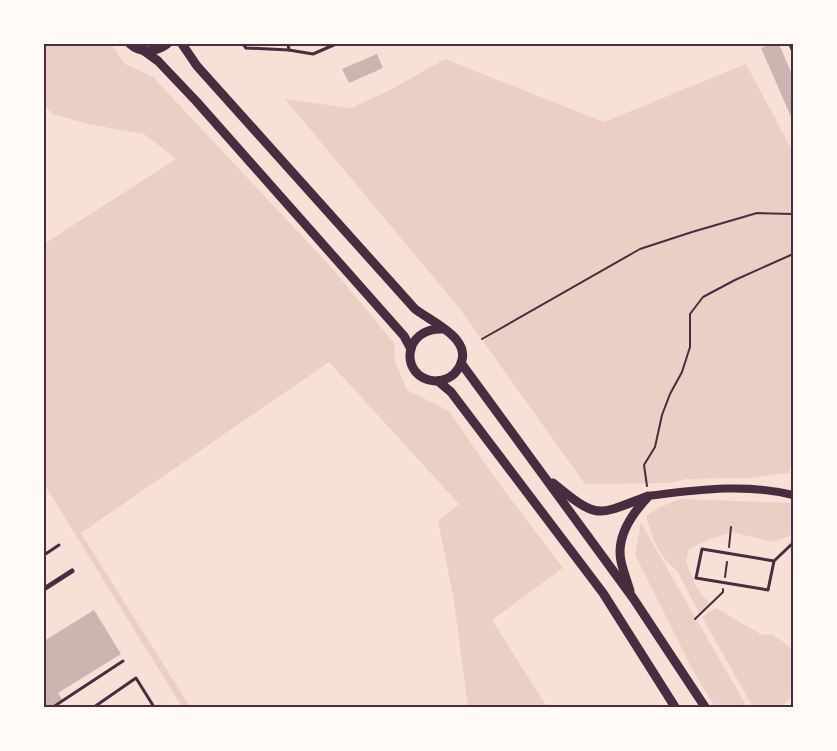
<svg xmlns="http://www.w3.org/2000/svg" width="837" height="751" viewBox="0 0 837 751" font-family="'Varela Round',sans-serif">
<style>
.green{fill:#ebcfc5}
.building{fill:#ccb4b1}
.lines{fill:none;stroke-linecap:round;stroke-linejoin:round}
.path{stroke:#4a2c40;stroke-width:2}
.service{stroke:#4a2c40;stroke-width:3}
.minor{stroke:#4a2c40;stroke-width:5}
.tertiary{stroke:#4a2c40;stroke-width:8}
.primary{stroke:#4a2c40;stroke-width:9}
.neatline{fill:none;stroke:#4a2c40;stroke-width:2}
</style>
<rect width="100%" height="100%" fill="#f7e1d7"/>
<!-- green -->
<g class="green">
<path d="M44,44H111L125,64L153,77L330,266L394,343L395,361L407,390L449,411L495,478L563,568L492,620L547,707H468L454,601L438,521L459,504L329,362L81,533L190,707H182L44,484V244L176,159L144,134L88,124L52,114L44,104Z"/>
<path d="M445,59L604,122L746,64L792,150H793V456L789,473L747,478L686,479L670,483L585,484L460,309L285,99L351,108L392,89Z"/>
<path d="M680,499L793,503V535L772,542L732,532L710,539L689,549L686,562L697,589L710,604L699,613L678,572L663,557L654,541L646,516L658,508Z"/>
<path d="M641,523L747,707H715L692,669L635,555Z"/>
<path d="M716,608L762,635L772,634L793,649V693L782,707H753L702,617Z"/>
</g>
<!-- building -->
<g class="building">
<path d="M772,44H779L793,77V118L792,119L761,48Z"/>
<path d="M377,54L383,68L349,83L342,69Z"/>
<path d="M94,610L121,654L58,693L62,699L50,707H46L44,703V641Z"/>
</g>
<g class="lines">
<!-- path -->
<g class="path">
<path d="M482,339L640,249L692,232L757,213L793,214"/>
<path d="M647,486L644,465L655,447L662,415L670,394L682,372L690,347V314L703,297L735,280L793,254"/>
<path d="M729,547L731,527"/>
<path d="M725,577L727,562"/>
<path d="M695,619L723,592V589"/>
</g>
<!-- service -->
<g class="service">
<path d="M243,44L246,48L289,50L313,54L336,44"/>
<path d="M288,44L289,50"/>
<path d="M44,555L59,545"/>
<path d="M774,561L702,549L696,578L768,590L774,561L793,543"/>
<path d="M53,707L123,661"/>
<path d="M94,707L136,678L154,707"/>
</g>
<!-- minor -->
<g class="minor">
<path d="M791,44L793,49"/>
<path d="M44,589L72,571"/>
</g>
<!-- tertiary -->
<path class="tertiary" d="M648,496C697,490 745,483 793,495"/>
<!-- primary -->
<g class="primary">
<path d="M130,44C141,54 156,52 167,44"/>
<path d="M182,44L197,66L415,309C433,323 477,340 458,369C453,377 444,381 435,381C399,378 402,327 443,329"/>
<path d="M143,50L158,61L196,101L404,336L411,349"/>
<path d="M461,363L633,598L705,707"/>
<path d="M438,381L451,392L603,593L675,707"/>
<path d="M553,483C598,520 596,516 648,496"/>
<path d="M630,591C627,581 623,571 621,561C616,537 632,514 647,498"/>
</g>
</g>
<!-- border -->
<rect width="837" height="751" fill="none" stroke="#fffaf5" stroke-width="90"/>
<rect x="45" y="45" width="747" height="661" class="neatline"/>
</svg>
